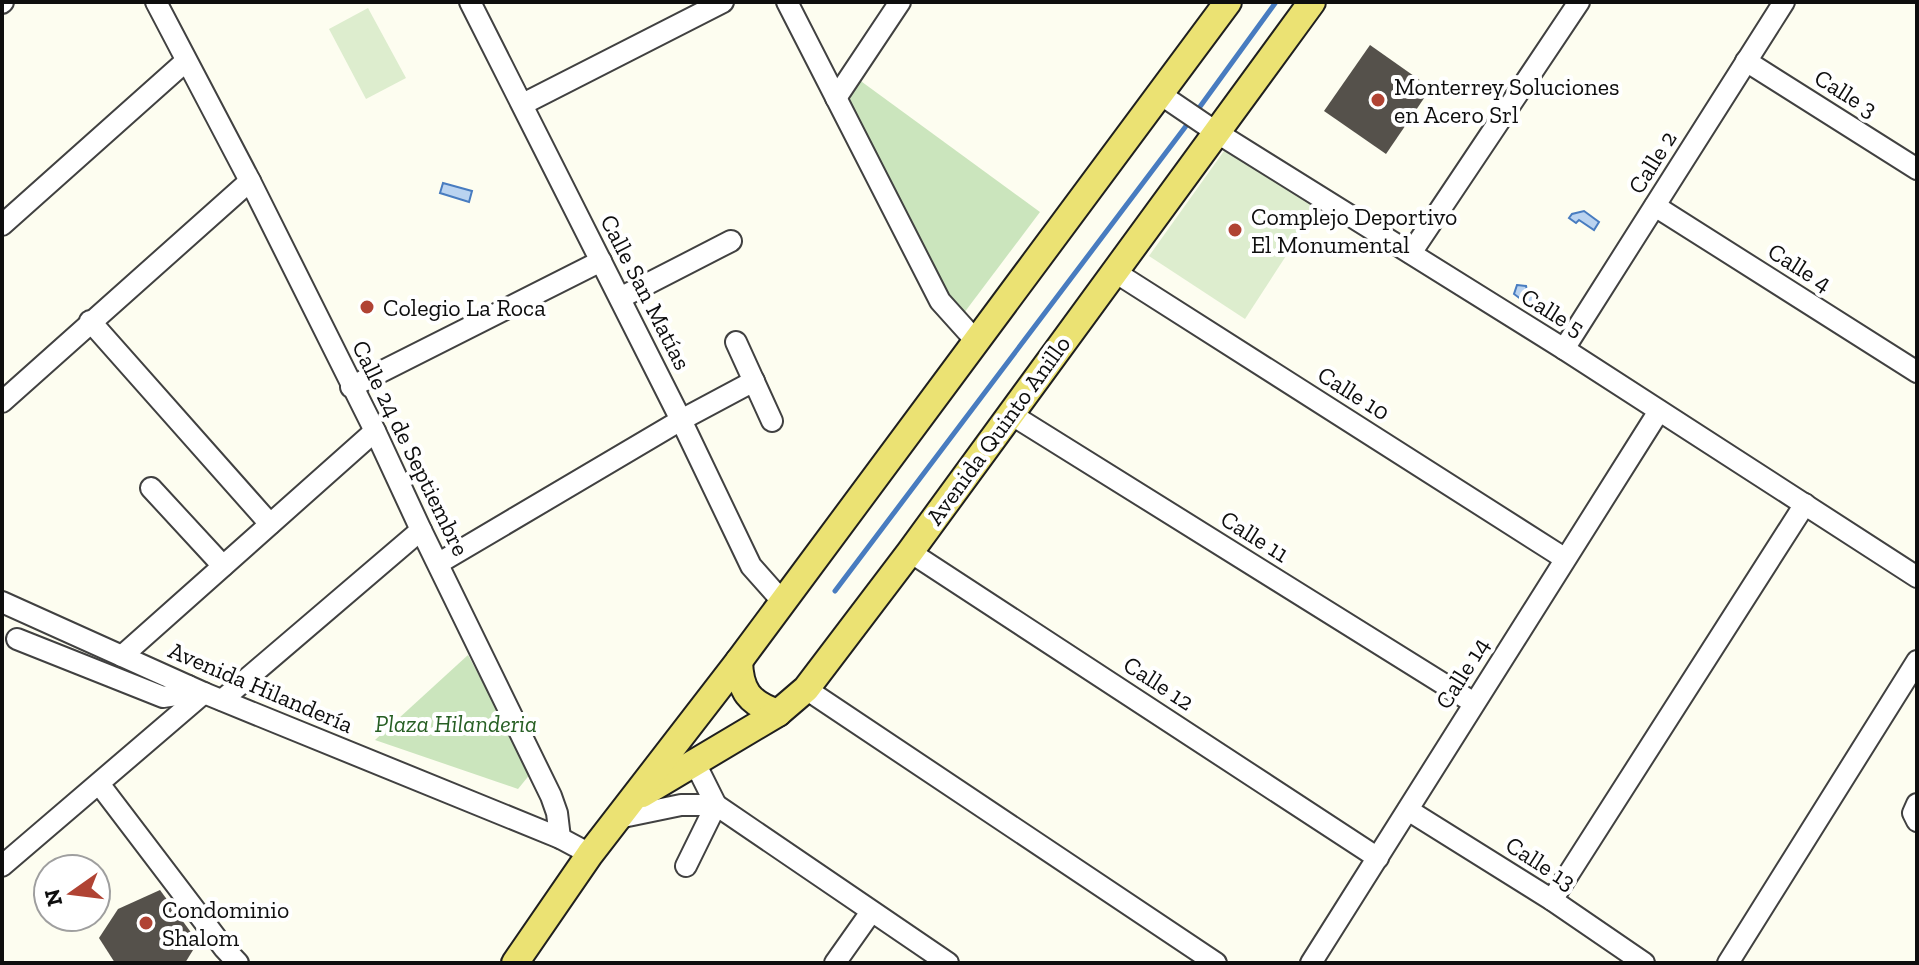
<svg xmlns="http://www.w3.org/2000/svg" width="1919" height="965" viewBox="0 0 1919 965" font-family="'Zilla Slab',serif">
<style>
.green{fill:#cbe5bd}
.pitch{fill:#ddedce}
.water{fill:#bad3f0;stroke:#487cc0;stroke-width:2}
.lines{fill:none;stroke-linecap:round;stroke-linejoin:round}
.stream{stroke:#487cc0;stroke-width:5}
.building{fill:#55514b}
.minor-casing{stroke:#414141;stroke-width:24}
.major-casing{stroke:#1f1f1f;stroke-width:30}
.minor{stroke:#fff;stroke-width:20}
.major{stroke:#ebe273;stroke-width:26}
.poi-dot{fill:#b04333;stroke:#fff;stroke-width:3}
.labels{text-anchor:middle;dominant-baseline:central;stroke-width:8;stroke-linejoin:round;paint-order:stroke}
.poi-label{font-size:24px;fill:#0e0e0e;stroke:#fff;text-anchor:start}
.street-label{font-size:24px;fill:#0e0e0e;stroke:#fff}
.park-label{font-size:24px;font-style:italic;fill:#275f24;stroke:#fff}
</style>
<rect width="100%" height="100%" fill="#fdfdf0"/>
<!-- green -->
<g class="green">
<path d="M858,79L1040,212L964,313L934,281L847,106Z"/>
<path d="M468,655L531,773L518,789L375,740Z"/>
</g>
<!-- pitch -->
<g class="pitch">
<path d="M368,8L406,78L366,99L329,29Z"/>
<path d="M1229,144L1319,205L1245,319L1149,256Z"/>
</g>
<!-- water -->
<g class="water">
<path d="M443,183L472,191L469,202L440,193Z"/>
<path d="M1584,211L1599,222L1594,230L1579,220L1576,223L1569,218L1572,214Z"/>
<path d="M1517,285L1526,286L1527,290L1536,292V300L1526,303L1514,294Z"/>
</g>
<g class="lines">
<!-- stream -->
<g class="stream">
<path d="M1199,108L1276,2"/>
<path d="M835,591L1186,126"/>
</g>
</g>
<!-- building -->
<g class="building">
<path d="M1370,45L1431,88L1386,154L1324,111Z"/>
<path d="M160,890L198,942L185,963H115L99,938L118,909Z"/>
</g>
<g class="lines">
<!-- minor casing -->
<g class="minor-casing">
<g id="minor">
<path d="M156,2L250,181L375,431L421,530L551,796L557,813L560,838"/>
<path d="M470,2L681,420L751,566L782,601"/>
<path d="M787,2L940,301L976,341"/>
<path d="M2,3L3,2"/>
<path d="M1746,61L1917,169"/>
<path d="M1160,94L1216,132L1564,349L1917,577"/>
<path d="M836,98L900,2"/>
<path d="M523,104L723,2"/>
<path d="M1655,206L1917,372"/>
<path d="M2,225L186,61"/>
<path d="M1411,253L1579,2"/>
<path d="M1115,272L1564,558"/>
<path d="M620,298L731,241"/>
<path d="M90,321L270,524"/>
<path d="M736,342L772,421"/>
<path d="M1564,349L1784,2"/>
<path d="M351,387L601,261"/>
<path d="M2,402L250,181"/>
<path d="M1009,413L1474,703"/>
<path d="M151,488L223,566"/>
<path d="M910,552L1378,858"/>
<path d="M439,563L681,420L754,381"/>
<path d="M2,602L204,693L560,838L590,854"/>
<path d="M17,639L163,697L176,695L188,686"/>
<path d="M122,656L375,431"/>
<path d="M806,689L1216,963"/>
<path d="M222,700L421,530"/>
<path d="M100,785L224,948L238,963"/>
<path d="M1917,804L1913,813L1917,821"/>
<path d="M1408,810L1552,900L1644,963"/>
<path d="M618,818L681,805H716L948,963"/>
<path d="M2,866L204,693"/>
<path d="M686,866L716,805L695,763"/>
<path d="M1552,900L1805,504"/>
<path d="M835,963L871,912"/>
<path d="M1311,963L1659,411"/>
<path d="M1728,963L1917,661"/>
</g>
</g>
<!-- major casing -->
<g class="major-casing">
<g id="major">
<path d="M739,661C740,691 749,703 778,713"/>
<path d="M642,794L778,713L806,689L910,552L1312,2"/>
<path d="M515,963L590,854L739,661L1228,2"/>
</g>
</g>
<!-- minor -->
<use href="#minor" class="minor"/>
<!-- major -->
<use href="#major" class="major"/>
</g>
<!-- markers -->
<g class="poi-dot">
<circle cx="1378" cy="100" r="8"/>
<circle cx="1235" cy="230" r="8"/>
<circle cx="367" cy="307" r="8"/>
<circle cx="146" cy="923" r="8"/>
</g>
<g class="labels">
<!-- poi labels -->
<g class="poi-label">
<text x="1394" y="86">Monterrey Soluciones<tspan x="1394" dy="28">en Acero Srl</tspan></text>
<text x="1251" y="216">Complejo Deportivo<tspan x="1251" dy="28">El Monumental</tspan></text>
<text x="383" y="307">Colegio La Roca</text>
<text x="162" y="909">Condominio<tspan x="162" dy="28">Shalom</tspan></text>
</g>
<!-- street labels -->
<g class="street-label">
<text transform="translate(1846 93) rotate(32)">Calle 3</text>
<text transform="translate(1652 162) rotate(-58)">Calle 2</text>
<text transform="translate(1800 267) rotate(32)">Calle 4</text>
<text transform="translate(646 292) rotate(63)">Calle San Matías</text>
<text transform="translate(1553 312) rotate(32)">Calle 5</text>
<text transform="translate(1354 393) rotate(32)">Calle 10</text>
<text transform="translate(998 430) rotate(-54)">Avenida Quinto Anillo</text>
<text transform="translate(411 448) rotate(64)">Calle 24 de Septiembre</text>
<text transform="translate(1255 536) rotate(32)">Calle 11</text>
<text transform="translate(1462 673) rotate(-58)">Calle 14</text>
<text transform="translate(1159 683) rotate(33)">Calle 12</text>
<text transform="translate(261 687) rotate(23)">Avenida Hilandería</text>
<text transform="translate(1541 863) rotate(33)">Calle 13</text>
</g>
<!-- park labels -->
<g class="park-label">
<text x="456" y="723">Plaza Hilanderia</text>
</g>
</g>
<!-- border -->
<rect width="1919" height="965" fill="none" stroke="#0e0e0e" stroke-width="8"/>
<!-- north arrow -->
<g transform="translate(72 893) rotate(256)"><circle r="38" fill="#ffffff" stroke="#9f9f9f" stroke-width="2"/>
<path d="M0-6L14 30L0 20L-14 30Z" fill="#b04333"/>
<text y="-12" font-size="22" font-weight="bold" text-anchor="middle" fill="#0e0e0e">N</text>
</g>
</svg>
